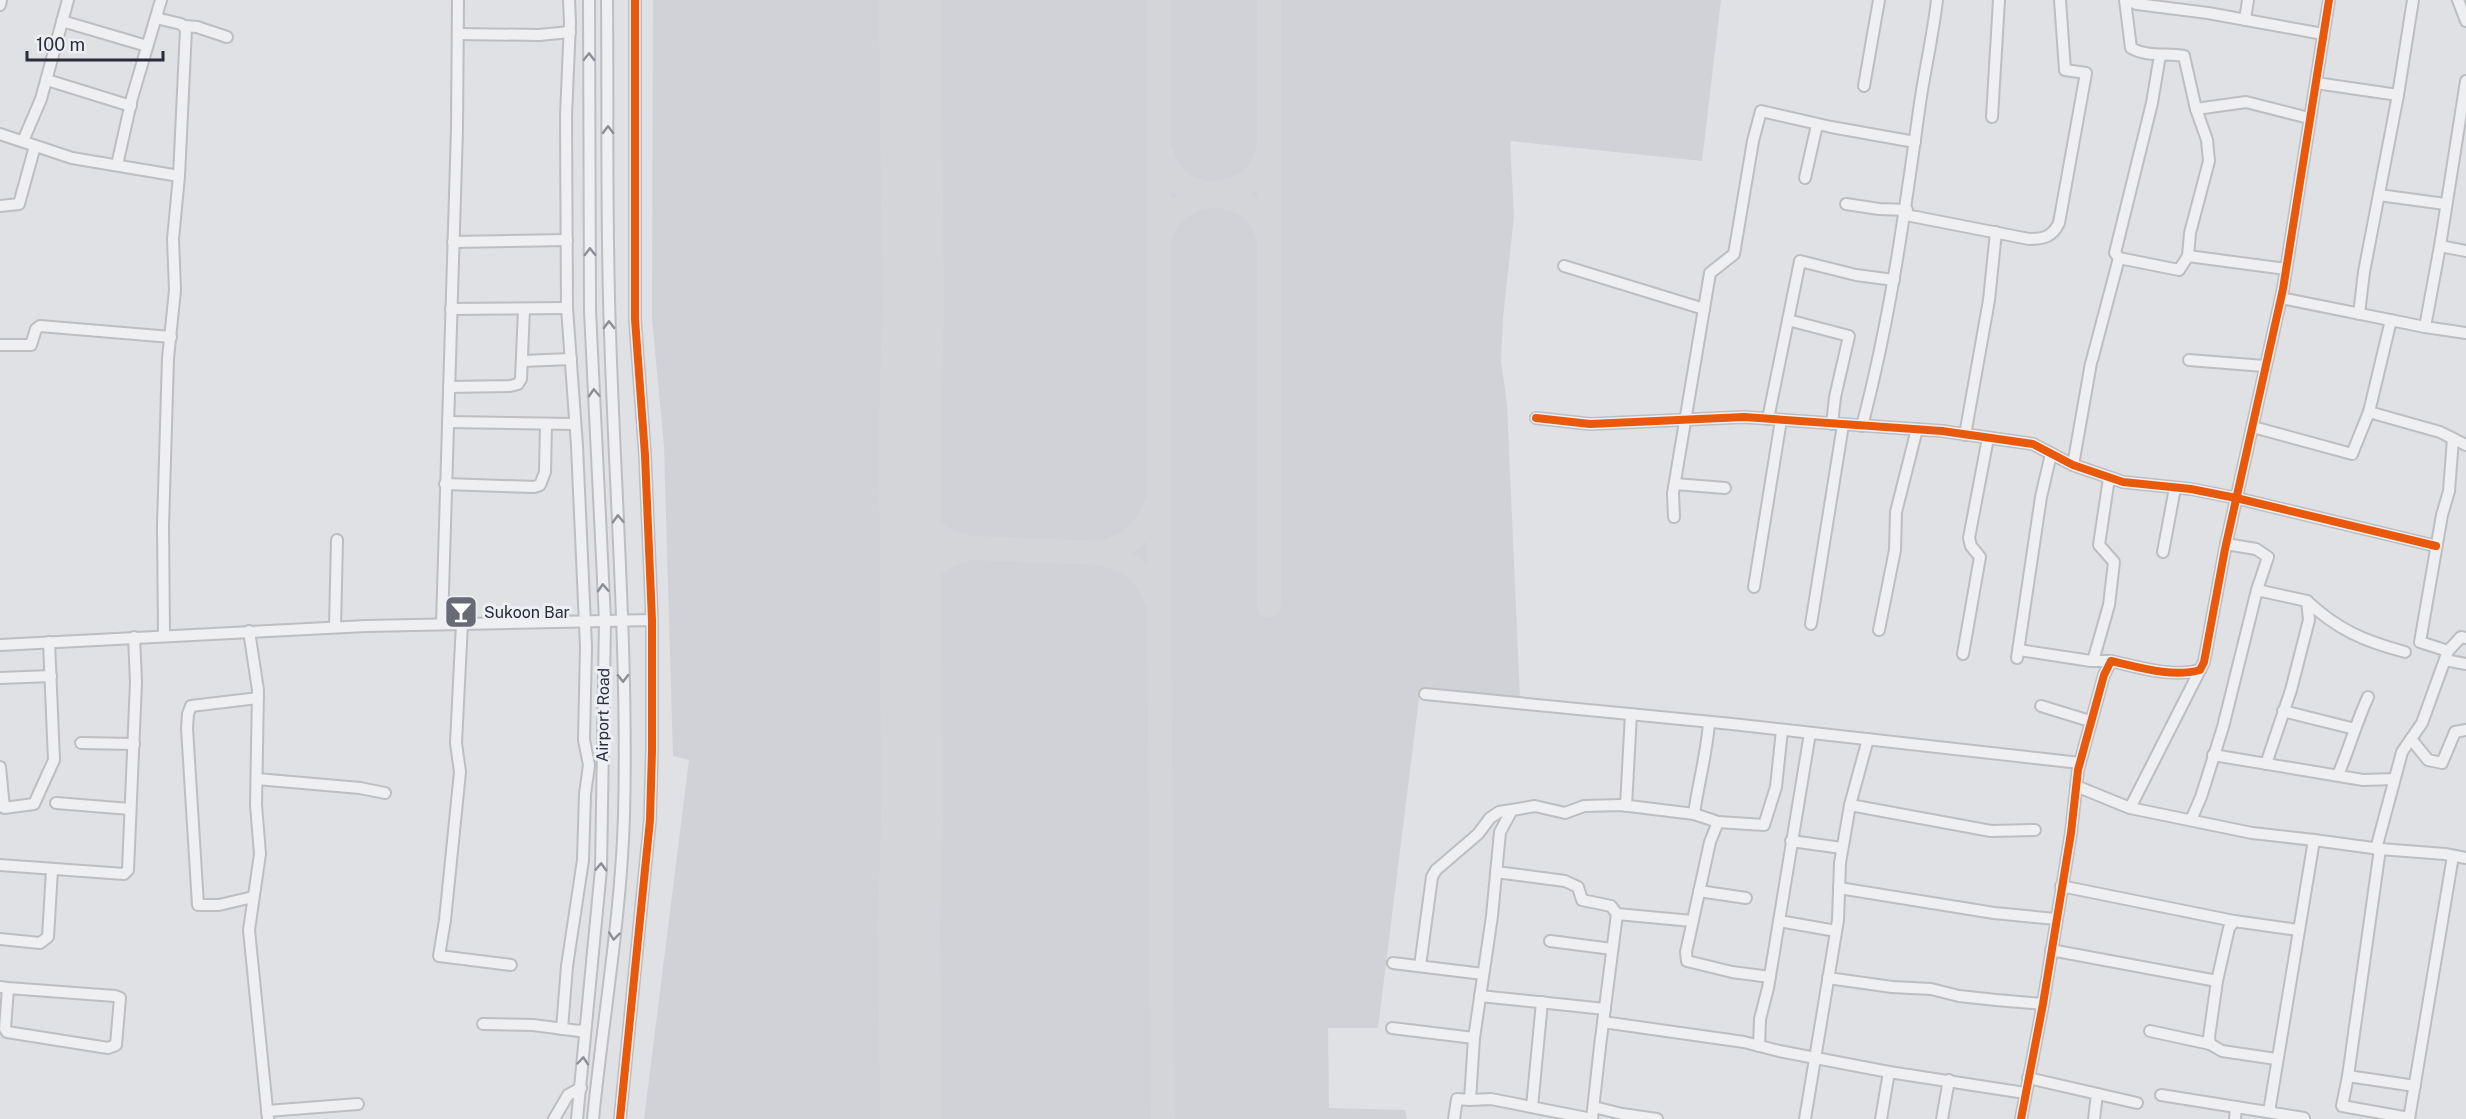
<svg xmlns="http://www.w3.org/2000/svg" width="2466" height="1119" viewBox="0 0 2466 1119" font-family="'Public Sans',sans-serif">
<style>
.built{fill:#d0d2d8}
.lines{fill:none;stroke-linecap:round;stroke-linejoin:round}
.taxiway{stroke:#d4d5d8;stroke-width:24}
.runway{stroke:#d4d5d8;stroke-width:62}
.minor-casing{stroke:#bcbec1;stroke-width:14}
.minor{stroke:#efeff1;stroke-width:10}
.cycleway-casing{stroke:#edeff4;stroke-width:11}
.cycleway{stroke:#e8590c;stroke-width:8}
.oneway{stroke:#8c8e96}
.labels{text-anchor:middle;dominant-baseline:central;stroke-width:6;stroke-linejoin:round;paint-order:stroke}
.poi-label{font-size:16px;fill:#282c3b;stroke:#edeff4;text-anchor:start}
.street-label{font-size:16px;fill:#282c3b;stroke:#edeff4}
</style>
<rect width="100%" height="100%" fill="#dfe1e4"/>
<!-- built -->
<path class="built" d="M653,0H1721L1702,161L1510,141L1514,216L1503,318L1501,361L1507,404L1520,699L1420,690L1378,1028H1328L1329,1108L1405,1110L1407,1119H644L689,760L673,756L664,446L652,319Z"/>
<g class="lines">
<!-- taxiway -->
<g class="taxiway">
<path d="M1159,0V606L1163,1119"/>
<path d="M1269,0V606"/>
<path d="M1161,151C1178,220 1248,170 1268,236"/>
<path d="M1160,237C1179,173 1250,216 1268,151"/>
<path d="M911,467C914,510 924,539 971,548L1102,553C1127,547 1149,528 1157,502"/>
<path d="M1102,553C1130,561 1147,573 1157,602"/>
<path d="M912,648C913,596 911,563 971,548"/>
</g>
<!-- runway -->
<path class="runway" d="M910,0L913,311L910,425L912,822L909,924L911,1119"/>
<!-- minor casing -->
<g class="minor-casing">
<g id="minor">
<path d="M2125,0L2131,48C2147,57 2166,53 2184,56L2196,109L2207,140L2209,161L2190,233L2188,256L2179,270L2119,258L2115,253L2152,103L2160,55"/>
<path d="M2127,0L2137,4L2208,13L2323,34"/>
<path d="M2458,0L2466,21"/>
<path d="M0,5L1,0"/>
<path d="M156,18L181,24L186,29L179,176"/>
<path d="M2245,20L2248,0"/>
<path d="M62,21L147,46"/>
<path d="M184,26L197,27L227,37"/>
<path d="M458,34L539,35L570,32"/>
<path d="M47,80L131,106"/>
<path d="M2466,81L2440,246L2466,251"/>
<path d="M2316,83L2398,95L2413,0"/>
<path d="M1864,86L1879,0"/>
<path d="M2196,109L2246,102L2309,118"/>
<path d="M1992,117L1999,0"/>
<path d="M0,134L72,158L179,176L173,239L175,290L168,358L163,526L164,635"/>
<path d="M23,141L41,99L68,0"/>
<path d="M117,165L132,98L161,0"/>
<path d="M1805,178L1817,125"/>
<path d="M2379,195L2445,204"/>
<path d="M1846,204L1879,209L1907,210"/>
<path d="M0,206L19,204L35,146"/>
<path d="M1906,215L2029,239C2044,239 2052,237 2059,223L2086,73L2065,70L2060,0"/>
<path d="M453,242L567,240"/>
<path d="M2440,246L2425,327L2466,333"/>
<path d="M2188,256L2286,269"/>
<path d="M1564,266L1704,309"/>
<path d="M2281,298L2425,327"/>
<path d="M451,309L567,308"/>
<path d="M2359,314L2364,272L2398,95"/>
<path d="M1788,320L1849,336L1835,397L1832,424"/>
<path d="M0,345H31L36,329L40,326L171,337"/>
<path d="M2092,360L2119,258"/>
<path d="M2189,360L2264,366"/>
<path d="M522,361L571,359"/>
<path d="M449,387L510,386L518,384L521,379L524,309"/>
<path d="M2369,412L2391,320"/>
<path d="M1536,418L1590,424L1744,417L1942,431L2033,444L2073,465L2123,482L2191,489L2236,498L2436,546"/>
<path d="M1768,419L1800,261L1856,275L1894,280"/>
<path d="M448,422L574,424"/>
<path d="M1862,426C1890,320 1905,212 1920,103C1925,69 1933,35 1937,0"/>
<path d="M2253,427L2352,454L2369,412L2440,432L2466,445"/>
<path d="M1965,435L1989,300L1996,232"/>
<path d="M2073,465L2091,363"/>
<path d="M445,484L534,487L540,485L545,472L546,424"/>
<path d="M1675,484L1725,488"/>
<path d="M1674,517L1673,493L1710,273L1734,254L1753,141L1761,111L1831,127L1915,142"/>
<path d="M2163,552L2175,488"/>
<path d="M1754,587L1781,420"/>
<path d="M2257,590L2307,601L2309,620L2291,690L2266,764"/>
<path d="M2307,601C2338,630 2364,641 2405,652"/>
<path d="M462,623L456,743L460,772L445,920L439,956L511,965"/>
<path d="M442,624L457,129L458,0"/>
<path d="M1811,624L1843,425"/>
<path d="M335,627L337,540"/>
<path d="M1879,630L1895,550L1896,512L1917,429"/>
<path d="M249,631L258,690L256,805L260,854L249,930L268,1119"/>
<path d="M0,645L366,626L652,620"/>
<path d="M2019,650L2091,661H2111"/>
<path d="M2448,651L2461,637L2466,638"/>
<path d="M1963,654L1980,557L1971,546L1969,538L1988,438"/>
<path d="M2017,658L2041,497L2051,454"/>
<path d="M2445,660L2466,664"/>
<path d="M2093,661L2109,605L2114,562L2099,545L2109,478"/>
<path d="M0,678L51,676"/>
<path d="M1425,694L1732,724L2080,763"/>
<path d="M2041,706L2090,721"/>
<path d="M2283,711L2355,729"/>
<path d="M2411,739L2428,760L2442,763L2455,732L2466,730"/>
<path d="M81,743L134,744"/>
<path d="M2213,755L2363,780L2394,779"/>
<path d="M0,767L4,808L34,804L54,760L49,642"/>
<path d="M2338,775C2349,749 2356,723 2368,697"/>
<path d="M257,779L360,788L385,793"/>
<path d="M2076,786L2130,808L2252,833L2314,840L2269,1112"/>
<path d="M56,803L130,809"/>
<path d="M1850,805L1991,831L2035,830"/>
<path d="M1626,806L1631,714"/>
<path d="M2130,808L2200,670"/>
<path d="M1694,814L1718,822"/>
<path d="M2191,820L2201,797L2223,727L2257,590L2268,557L2256,549L2226,544"/>
<path d="M2314,840L2380,849L2445,854L2466,858"/>
<path d="M1791,841L1842,848"/>
<path d="M2376,849L2402,752L2422,723L2448,651L2420,642L2442,515L2449,491L2453,439"/>
<path d="M2380,849L2348,1076L2342,1106L2409,1118"/>
<path d="M0,865L124,874L128,870L136,682L134,637"/>
<path d="M1496,872L1565,881L1578,887L1582,900L1611,906L1617,914L1600,1046L1592,1119"/>
<path d="M2061,886L2234,921"/>
<path d="M1839,888L1994,913L2056,919"/>
<path d="M1699,891L1746,898"/>
<path d="M253,897L219,905H198L187,728L188,714L191,706L258,698"/>
<path d="M1617,914L1692,921"/>
<path d="M1779,921L1836,931"/>
<path d="M0,939L40,943L48,937L52,870"/>
<path d="M1550,941L1612,949"/>
<path d="M2051,950L2217,981"/>
<path d="M1393,963L1483,974"/>
<path d="M1420,966L1432,877L1436,870L1478,834L1490,818L1499,812L1512,810"/>
<path d="M1770,977L1732,972L1687,961L1686,952L1710,842L1718,822L1764,825L1776,787L1782,730"/>
<path d="M1828,978L1892,987L1931,989L1959,996L1996,1000L2043,1004"/>
<path d="M0,987L8,988L115,996L120,998L116,1045L108,1048L7,1032L5,1029L8,988"/>
<path d="M1480,996L1605,1009"/>
<path d="M1603,1022L1744,1042L1779,1051L1889,1072L1881,1119"/>
<path d="M483,1024L533,1025L579,1031L585,1029"/>
<path d="M1392,1028L1474,1038"/>
<path d="M562,1029L567,966L583,860L585,794L589,765L584,740L586,647L577,446L567,308L566,116L570,22L569,0"/>
<path d="M2150,1031L2210,1044"/>
<path d="M1759,1046L1760,1019L1768,988L1810,733"/>
<path d="M2276,1059L2222,1051L2210,1044L2209,1037L2217,981L2229,928L2234,921L2298,930"/>
<path d="M1889,1072L2025,1093"/>
<path d="M2348,1076L2415,1086"/>
<path d="M2028,1078L2137,1103"/>
<path d="M2161,1095L2236,1107"/>
<path d="M1470,1100L1491,1099L1592,1119"/>
<path d="M1532,1107L1542,1002"/>
<path d="M1594,1107L1622,1114L1657,1119"/>
<path d="M267,1111L358,1104"/>
<path d="M554,1119L568,1095L581,1088"/>
<path d="M577,1119L601,869L605,620L590,311L589,0"/>
<path d="M593,1119C603,1018 621,917 624,816C628,655 615,494 610,332C606,222 608,111 607,0"/>
<path d="M620,1119L650,820L652,751V620L645,455L635,319V0"/>
<path d="M1454,1119L1457,1099L1470,1100L1474,1038L1492,916L1500,832L1512,810L1535,806L1565,813L1584,806L1621,805L1694,814C1698,783 1707,754 1709,722"/>
<path d="M1805,1119L1838,920L1840,863L1850,805L1868,739"/>
<path d="M1942,1119L1949,1080"/>
<path d="M2021,1119L2043,1004L2071,833L2078,770L2104,675L2111,661C2138,667 2172,678 2200,670L2204,662L2225,549L2283,289L2329,0"/>
<path d="M2094,1119L2097,1094"/>
<path d="M2235,1119L2236,1107L2304,1118"/>
<path d="M2409,1119L2453,856"/>
</g>
</g>
<!-- minor -->
<use href="#minor" class="minor"/>
<!-- cycleway casing -->
<g class="cycleway-casing">
<g id="cycleway">
<path d="M1536,418L1590,424L1744,417L1942,431L2033,444L2073,465L2123,482L2191,489L2236,498L2436,546"/>
<path d="M620,1119L650,820L652,751V620L645,455L635,319V0"/>
<path d="M2021,1119L2043,1004L2071,833L2078,770L2104,675L2111,661C2138,667 2172,678 2200,670L2204,662L2225,549L2283,289L2329,0"/>
</g>
</g>
<!-- cycleway -->
<use href="#cycleway" class="cycleway"/>
</g>
<!-- one-way arrows -->
<defs><path id="oneway-chevron" d="M-2-3.5L2.5 0L-2 3.5" fill="none" stroke-width="1.6" stroke-linecap="round" stroke-linejoin="round" transform="scale(1.5)"/></defs>
<g class="oneway">
<use href="#oneway-chevron" transform="translate(589 57) rotate(-89)"/>
<use href="#oneway-chevron" transform="translate(608 130) rotate(-90)"/>
<use href="#oneway-chevron" transform="translate(590 252) rotate(-91)"/>
<use href="#oneway-chevron" transform="translate(609 325) rotate(-91)"/>
<use href="#oneway-chevron" transform="translate(594 393) rotate(-93)"/>
<use href="#oneway-chevron" transform="translate(618 519) rotate(-92)"/>
<use href="#oneway-chevron" transform="translate(603 588) rotate(-93)"/>
<use href="#oneway-chevron" transform="translate(623 678) rotate(89)"/>
<use href="#oneway-chevron" transform="translate(601 867) rotate(-88)"/>
<use href="#oneway-chevron" transform="translate(614 936) rotate(96)"/>
<use href="#oneway-chevron" transform="translate(583 1061) rotate(-85)"/>
</g>
<!-- icons -->
<defs>
<g id="bar-square" transform="scale(1.725)"><rect x="-9" y="-9" width="18" height="18" rx="4" fill="#686b76" stroke="#edeff4"/><path d="M-6-5H6L.8 .8V4.5H3.5V6h-7V4.5H-.8V.8Z" fill="#fff"/></g>
</defs>
<g fill-rule="evenodd">
<use href="#bar-square" x="461" y="612"/>
</g>
<g class="labels">
<!-- poi labels -->
<g class="poi-label">
<text x="484" y="612">Sukoon Bar</text>
</g>
<!-- street labels -->
<g class="street-label">
<text transform="translate(603 715) rotate(-89)">Airport Road</text>
</g>
</g>
<!-- scale -->
<path d="M27 51v9h136v-9" fill="none" stroke="#282c3b" stroke-width="3"/>
<text x="36" y="51" font-size="18" fill="#282c3b" stroke="#edeff4" stroke-width="4.5" paint-order="stroke">100 m</text>
</svg>
